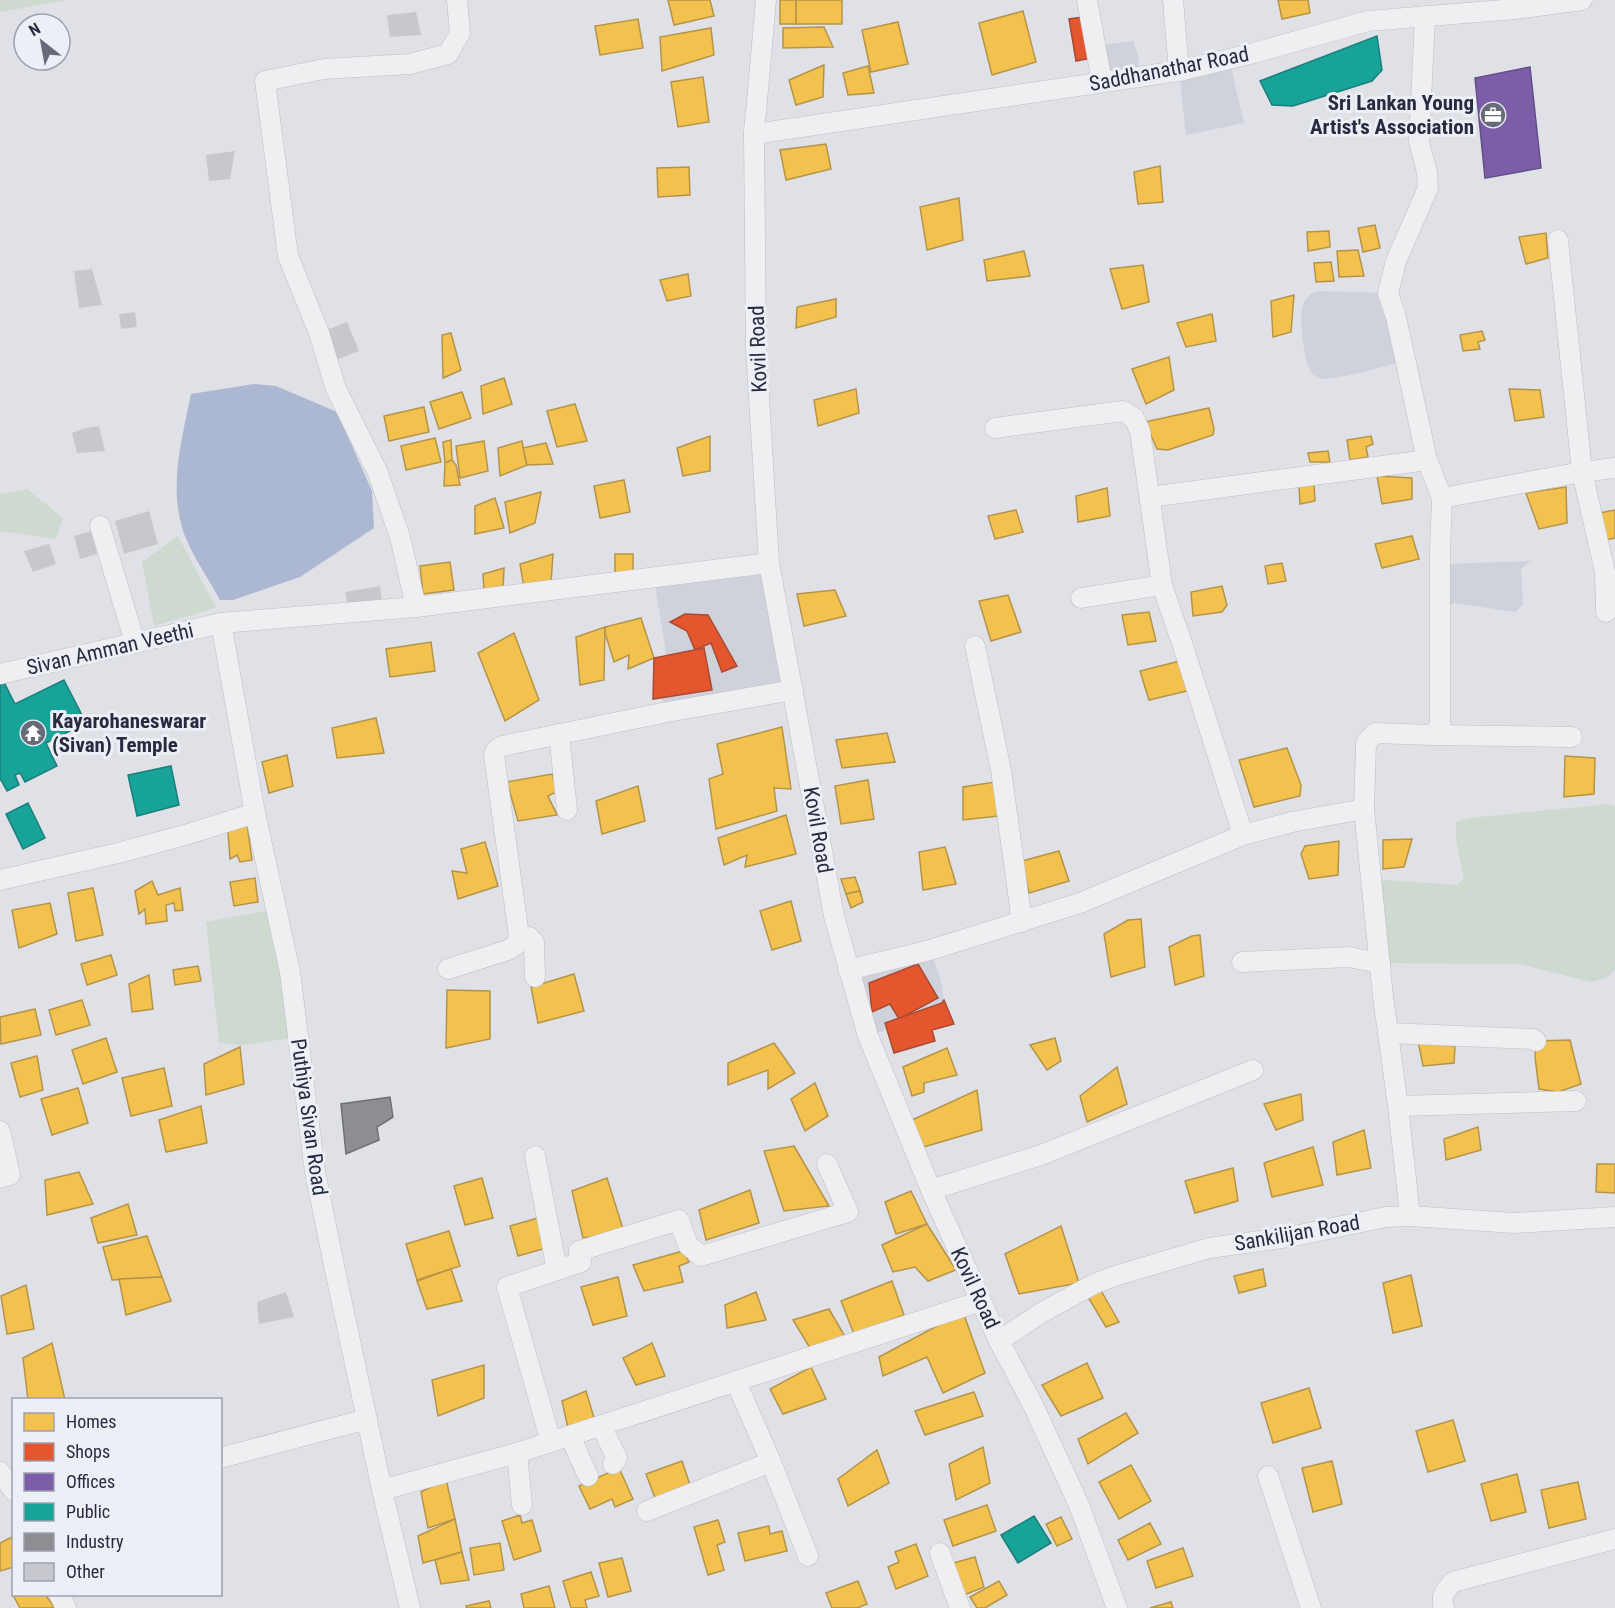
<svg xmlns="http://www.w3.org/2000/svg" width="1615" height="1608" viewBox="0 0 1615 1608" font-family="'Roboto Condensed',sans-serif">
<style>
.built{fill:#d0d2db}
.green{fill:#ced9d0}
.water{fill:#acb8d2}
.homes{fill:#f2c14e;stroke:#b5944a;stroke-width:1.5}
.shops{fill:#e4572e;stroke:#ab4a33;stroke-width:1.5}
.offices{fill:#7b5ea7;stroke:#624f88;stroke-width:1.5}
.public{fill:#17a398;stroke:#1c7f7d;stroke-width:1.5}
.industry{fill:#8d8d92;stroke:#6e7079;stroke-width:1.5}
.building{fill:#c7c8ce}
.lines{fill:none;stroke-linecap:round;stroke-linejoin:round}
.minor-casing{stroke:#bdbec3;stroke-width:21}
.minor{stroke:#efeff2;stroke-width:20}
.labels{text-anchor:middle;dominant-baseline:central;stroke-width:6;stroke-linejoin:round;paint-order:stroke}
.street-label{font-size:21px;fill:#262b3f;stroke:#edeff6}
.poi-label{font-size:21px;font-weight:bold;fill:#262b3f;stroke:#edeff6;text-anchor:end}
</style>
<rect width="100%" height="100%" fill="#e0e1e6"/>
<!-- built -->
<g class="built">
<path d="M1133,41L1139,57L1135,77L1102,82L1095,46Z"/>
<path d="M1229,59L1244,123L1186,135L1179,71Z"/>
<path d="M1320,291L1388,293L1406,361L1355,374L1334,378L1323,379L1313,375L1309,368L1306,360L1302,337L1301,312L1304,302L1311,293Z"/>
<path d="M1531,561L1521,569L1523,605L1515,612L1455,603L1440,610V564Z"/>
<path d="M769,563L793,690L664,706L660,694L666,659L665,647L654,578Z"/>
<path d="M930,950L940,977L944,1000L940,1007L909,1022L868,1036L848,970Z"/>
</g>
<!-- green -->
<g class="green">
<path d="M0,0H68L0,12Z"/>
<path d="M27,489L63,518L56,539L0,531V494Z"/>
<path d="M178,536L216,608L154,626L142,562Z"/>
<path d="M1608,804L1615,806V970L1606,978L1591,982L1519,964L1380,963L1371,879L1457,885L1464,879L1456,840V822L1469,818Z"/>
<path d="M275,909L298,1037L243,1045L219,1043L206,922Z"/>
</g>
<!-- water -->
<path class="water" d="M254,384L276,386L337,412L372,491L374,528L300,577L233,600H220C210,581 197,563 188,543C166,496 181,443 191,394Z"/>
<!-- homes -->
<g class="homes">
<path d="M668,0H710L714,16L674,25Z"/>
<rect x="780" y="0" width="16" height="24"/>
<rect x="796" y="0" width="46" height="24"/>
<path d="M1278,0H1308L1310,13L1282,19Z"/>
<path d="M1023,11L1036,62L992,75L979,23Z"/>
<path d="M638,19L643,48L600,55L595,26Z"/>
<path d="M898,22L908,64L871,72L862,30Z"/>
<path d="M824,27L833,47L783,48V28Z"/>
<path d="M711,28L714,55L662,71L660,37Z"/>
<path d="M824,65L823,97L796,105L789,80Z"/>
<path d="M868,66L874,93L848,95L843,73Z"/>
<path d="M703,77L709,122L678,127L671,82Z"/>
<path d="M826,144L831,169L786,180L780,150Z"/>
<path d="M1160,166L1163,202L1138,204L1134,172Z"/>
<path d="M689,167L690,195L658,197L657,168Z"/>
<path d="M959,198L963,240L927,250L920,207Z"/>
<path d="M1375,225L1380,248L1363,252L1358,228Z"/>
<path d="M1329,231L1330,247L1308,251L1307,232Z"/>
<path d="M1546,233L1548,258L1526,264L1519,237Z"/>
<path d="M1358,250L1364,276L1339,277L1337,251Z"/>
<path d="M1024,251L1030,276L987,281L984,260Z"/>
<path d="M1331,262L1334,281L1316,282L1314,263Z"/>
<path d="M1143,265L1149,302L1122,309L1110,269Z"/>
<path d="M688,274L691,296L667,301L660,280Z"/>
<path d="M1294,295L1291,332L1273,337L1271,301Z"/>
<path d="M836,299V317L796,328L797,307Z"/>
<path d="M1212,314L1216,341L1186,347L1177,323Z"/>
<path d="M1482,331L1485,340L1478,342L1480,349L1463,351L1460,335Z"/>
<path d="M451,333L461,370L443,378L442,335Z"/>
<path d="M1169,357L1174,390L1146,404L1132,369Z"/>
<path d="M504,378L512,404L483,414L481,386Z"/>
<path d="M856,389L859,413L818,426L814,400Z"/>
<path d="M1509,389L1540,390L1544,417L1515,421Z"/>
<path d="M462,392L471,418L439,429L430,402Z"/>
<path d="M575,404L587,441L557,447L547,411Z"/>
<path d="M424,407L429,432L389,441L384,416Z"/>
<path d="M1209,408L1214,429L1213,435L1168,450L1157,449L1145,422Z"/>
<path d="M710,436V471L683,476L677,448Z"/>
<path d="M1371,436L1373,444L1366,447L1368,457L1350,460L1347,440Z"/>
<path d="M435,438L441,462L406,470L401,446Z"/>
<path d="M451,440L452,460L445,463L443,442Z"/>
<path d="M484,441L488,471L460,478L456,446Z"/>
<path d="M522,441L527,465L500,476L498,448Z"/>
<path d="M546,443L553,464L527,465L523,448Z"/>
<path d="M1328,451L1330,462H1310L1308,453Z"/>
<path d="M452,460L456,465L460,485L444,486L445,463Z"/>
<path d="M1377,476L1412,478V499L1382,504Z"/>
<path d="M624,480L630,512L600,518L594,486Z"/>
<path d="M1314,483L1315,501L1300,504L1299,486Z"/>
<path d="M1566,487L1567,523L1539,529L1526,493Z"/>
<path d="M1107,488L1110,516L1078,522L1076,496Z"/>
<path d="M541,492L535,523L510,533L505,502Z"/>
<path d="M495,498L504,528L475,534V506Z"/>
<path d="M1016,510L1023,532L995,539L988,516Z"/>
<path d="M1615,510V538L1600,541L1599,513Z"/>
<path d="M1412,536L1419,559L1382,568L1375,544Z"/>
<path d="M553,554L551,583L524,588L520,564Z"/>
<rect x="615" y="554" width="18" height="19"/>
<path d="M450,562L454,590L423,594L420,566Z"/>
<path d="M1282,563L1286,581L1268,584L1265,566Z"/>
<path d="M504,568L503,589L484,592L483,574Z"/>
<path d="M1222,586L1227,605L1222,612L1193,616L1191,592Z"/>
<path d="M835,590L846,616L804,626L797,594Z"/>
<path d="M1008,595L1021,632L991,641L979,601Z"/>
<path d="M1149,612L1156,641L1128,645L1122,615Z"/>
<path d="M641,618L654,658L628,669L629,655L614,662L605,633V627Z"/>
<path d="M605,627L604,680L580,685L576,637Z"/>
<path d="M514,633L539,700L505,721L478,653Z"/>
<path d="M431,642L435,671L390,677L386,649Z"/>
<path d="M1180,661L1187,691L1149,700L1140,671Z"/>
<path d="M376,718L384,753L337,758L332,728Z"/>
<path d="M782,727L791,789L774,788L777,811L716,829L709,779L723,774L717,744Z"/>
<path d="M887,733L895,762L842,768L836,740Z"/>
<path d="M1287,748L1301,785L1300,796L1254,807L1239,760Z"/>
<path d="M287,755L293,786L269,793L262,762Z"/>
<path d="M1565,756L1595,758L1594,794L1564,797Z"/>
<path d="M552,774L558,791L548,796L557,815L518,821L507,782Z"/>
<path d="M868,780L874,819L841,824L835,786Z"/>
<path d="M995,782L998,816L963,820V787Z"/>
<path d="M638,786L645,821L602,834L596,801Z"/>
<path d="M786,815L796,854L745,867L747,855L724,865L718,838Z"/>
<path d="M247,824L252,860L240,862L237,855L230,859L228,832Z"/>
<path d="M1412,839L1404,867L1383,869V840Z"/>
<path d="M1339,841L1338,875L1309,879L1301,854L1305,846Z"/>
<path d="M485,842L498,886L458,899L452,871L467,873L461,849Z"/>
<path d="M945,847L956,884L923,890L919,852Z"/>
<path d="M1059,851L1069,881L1029,893L1022,861Z"/>
<path d="M855,877L860,891L846,894L841,879Z"/>
<path d="M255,878L258,902L234,906L230,882Z"/>
<path d="M152,881L158,895L180,888L183,910L175,911L174,903L166,905L167,921L146,924L145,909L139,914L135,891Z"/>
<path d="M93,888L103,935L76,941L68,893Z"/>
<path d="M860,891L863,902L851,908L846,894Z"/>
<path d="M791,901L801,941L772,950L760,911Z"/>
<path d="M50,903L57,934L19,948L12,910Z"/>
<path d="M1141,919L1145,967L1111,977L1104,934L1128,920Z"/>
<path d="M1200,935L1204,976L1175,985L1169,947L1192,936Z"/>
<path d="M111,955L117,975L87,985L81,964Z"/>
<path d="M198,966L201,981L175,985L173,970Z"/>
<path d="M574,974L584,1011L538,1023L531,987Z"/>
<path d="M149,975L153,1009L132,1012L129,984Z"/>
<path d="M447,990L490,991V1039L446,1048Z"/>
<path d="M82,1000L90,1025L56,1035L49,1010Z"/>
<path d="M35,1009L41,1035L1,1044L0,1017Z"/>
<path d="M106,1038L117,1072L83,1084L72,1050Z"/>
<path d="M1055,1038L1061,1061L1047,1070L1030,1045Z"/>
<path d="M1570,1040L1581,1084L1558,1092L1539,1089L1535,1057L1536,1041Z"/>
<path d="M1418,1041L1455,1046L1454,1063L1423,1066Z"/>
<path d="M774,1043L795,1073L768,1089V1070L728,1085V1063Z"/>
<path d="M240,1047L244,1084L206,1095L204,1064Z"/>
<path d="M947,1048L957,1075L924,1083V1092L912,1096L903,1067Z"/>
<path d="M37,1056L43,1090L20,1097L11,1063Z"/>
<path d="M1117,1067L1127,1104L1087,1122L1080,1096Z"/>
<path d="M164,1068L172,1106L131,1116L122,1078Z"/>
<path d="M815,1083L828,1116L805,1131L791,1099Z"/>
<path d="M78,1088L88,1123L52,1135L41,1099Z"/>
<path d="M977,1090L982,1130L920,1148L910,1121Z"/>
<path d="M1301,1094L1303,1120L1276,1130L1264,1104Z"/>
<path d="M201,1106L207,1143L166,1152L159,1120Z"/>
<path d="M1478,1127L1481,1150L1446,1160L1444,1139Z"/>
<path d="M1364,1130L1371,1168L1337,1175L1333,1142Z"/>
<path d="M794,1146L829,1206L784,1211L764,1151Z"/>
<path d="M1313,1147L1323,1185L1272,1197L1264,1163Z"/>
<path d="M1597,1164H1615V1193L1596,1192Z"/>
<path d="M1233,1168L1238,1201L1195,1213L1185,1181Z"/>
<path d="M79,1172L93,1204L47,1215L45,1180Z"/>
<path d="M482,1178L493,1218L465,1225L454,1186Z"/>
<path d="M607,1178L624,1232L583,1238L572,1191Z"/>
<path d="M750,1190L759,1223L706,1240L699,1210Z"/>
<path d="M911,1191L927,1224L896,1234L885,1202Z"/>
<path d="M128,1204L137,1235L98,1243L91,1218Z"/>
<path d="M538,1218L546,1248L518,1256L510,1226Z"/>
<path d="M927,1224L956,1270L928,1281L915,1267L893,1272L882,1245Z"/>
<path d="M1061,1226L1079,1283L1019,1294L1005,1254Z"/>
<path d="M449,1231L460,1266L417,1280L406,1244Z"/>
<path d="M147,1236L162,1277L112,1280L103,1247Z"/>
<path d="M683,1251L689,1262L679,1266L683,1282L644,1291L633,1265Z"/>
<path d="M451,1269L462,1301L427,1309L417,1281Z"/>
<path d="M1263,1269L1266,1286L1239,1293L1234,1276Z"/>
<path d="M1411,1275L1422,1326L1393,1333L1383,1283Z"/>
<path d="M162,1277L171,1301L126,1315L119,1279Z"/>
<path d="M618,1277L627,1316L593,1325L581,1287Z"/>
<path d="M892,1281L904,1315L854,1334L841,1301Z"/>
<path d="M26,1285L34,1329L7,1334L1,1296Z"/>
<path d="M1100,1289L1119,1322L1106,1327L1088,1297Z"/>
<path d="M756,1292L766,1320L727,1328L725,1305Z"/>
<path d="M829,1309L847,1340L813,1353L793,1320Z"/>
<path d="M963,1312L985,1373L943,1393L927,1357L883,1376L879,1357Z"/>
<path d="M52,1343L65,1400H28L23,1358Z"/>
<path d="M652,1343L665,1376L636,1385L623,1358Z"/>
<path d="M1087,1363L1103,1398L1061,1416L1042,1385Z"/>
<path d="M484,1365V1398L438,1416L432,1380Z"/>
<path d="M811,1367L826,1399L783,1414L770,1389Z"/>
<path d="M1309,1388L1321,1428L1273,1443L1261,1403Z"/>
<path d="M586,1391L595,1421L569,1433L562,1401Z"/>
<path d="M974,1392L983,1416L925,1435L915,1411Z"/>
<path d="M1126,1413L1138,1433L1088,1464L1078,1439Z"/>
<path d="M1453,1420L1465,1461L1428,1472L1416,1431Z"/>
<path d="M983,1447L990,1483L956,1500L949,1464Z"/>
<path d="M877,1450L889,1483L848,1506L838,1479Z"/>
<path d="M682,1461L690,1485L655,1498L646,1474Z"/>
<path d="M1332,1461L1342,1504L1313,1512L1302,1468Z"/>
<path d="M1131,1465L1151,1501L1119,1519L1099,1482Z"/>
<path d="M619,1468L633,1499L615,1507L612,1499L590,1509L579,1486Z"/>
<path d="M1517,1474L1526,1512L1491,1521L1481,1484Z"/>
<path d="M446,1479L455,1519L428,1528L421,1492Z"/>
<path d="M1578,1482L1586,1519L1549,1528L1541,1490Z"/>
<path d="M987,1505L996,1531L953,1546L944,1520Z"/>
<path d="M520,1515L522,1523L532,1520L541,1551L514,1560L502,1521Z"/>
<path d="M1061,1517L1072,1539L1057,1546L1046,1524Z"/>
<path d="M455,1519L462,1552L423,1563L418,1536Z"/>
<path d="M718,1520L725,1542L717,1545L724,1570L708,1575L694,1527Z"/>
<path d="M1150,1523L1161,1544L1128,1560L1118,1540Z"/>
<path d="M769,1526L770,1534L782,1531L787,1551L745,1561L738,1533Z"/>
<path d="M14,1536V1567L0,1571V1543Z"/>
<path d="M500,1543L504,1570L474,1575L470,1548Z"/>
<path d="M916,1544L928,1576L896,1589L888,1567L899,1562L895,1552Z"/>
<path d="M1183,1548L1193,1576L1156,1588L1147,1561Z"/>
<path d="M462,1552L469,1580L441,1584L435,1560Z"/>
<path d="M975,1557L984,1587L964,1595L950,1564Z"/>
<path d="M622,1558L631,1591L608,1597L599,1563Z"/>
<path d="M591,1572L599,1596L585,1600L587,1608H571L563,1581Z"/>
<path d="M858,1581L867,1604L857,1608H832L826,1593Z"/>
<path d="M999,1581L1007,1595L985,1608H977L970,1597Z"/>
<path d="M549,1586L555,1608H524L521,1594Z"/>
<path d="M15,1594H45L54,1607L51,1608H20L13,1595Z"/>
<path d="M489,1601L491,1608H467L466,1606Z"/>
<path d="M1171,1602L1173,1608H1150Z"/>
</g>
<!-- shops -->
<g class="shops">
<path d="M1090,16L1097,57L1076,61L1069,19Z"/>
<path d="M685,614L708,615L737,666L722,672L711,643L695,650L687,631L670,622Z"/>
<path d="M704,648L712,690L653,699L654,658Z"/>
<path d="M918,964L938,998L899,1019L890,1004L872,1012L869,983Z"/>
<path d="M944,1000L954,1024L932,1030L935,1041L894,1053L885,1023L942,1003Z"/>
</g>
<!-- offices -->
<path class="offices" d="M1530,67L1541,168L1485,178L1475,78Z"/>
<!-- public -->
<g class="public">
<path d="M1377,36L1382,70L1372,81L1293,106L1272,105L1260,81Z"/>
<path d="M64,680L86,723L46,743L57,766L25,782L20,773L15,775L19,785L7,791L1,780H0V683L4,682L15,704Z"/>
<path d="M171,766L179,805L137,816L128,775Z"/>
<path d="M28,803L45,838L23,849L6,814Z"/>
<path d="M1034,1516L1051,1543L1018,1563L1001,1535Z"/>
</g>
<!-- industry -->
<path class="industry" d="M390,1097L393,1117L377,1127L379,1140L346,1154L341,1104Z"/>
<!-- building -->
<g class="building">
<path d="M416,12L421,35L390,37L387,15Z"/>
<path d="M235,151L230,179L209,181L206,155Z"/>
<path d="M92,269L102,305L79,308L74,271Z"/>
<path d="M135,312L137,327L121,329L119,314Z"/>
<path d="M347,322L359,351L331,362L319,333Z"/>
<path d="M99,426L105,451L77,453L72,433L85,428Z"/>
<path d="M149,511L158,544L124,554L115,521Z"/>
<path d="M91,531L97,554L80,559L74,536Z"/>
<path d="M49,544L56,564L33,572L24,551Z"/>
<path d="M380,586L382,602L348,607L345,592Z"/>
<path d="M286,1292L294,1317L259,1324L257,1302Z"/>
</g>
<g class="lines">
<!-- minor casing -->
<g class="minor-casing">
<g id="minor">
<path d="M766,0L754,134L756,348L769,563L834,916L868,1036L931,1190L999,1341L1033,1405L1079,1505L1117,1608"/>
<path d="M1087,0L1102,82"/>
<path d="M1173,0L1179,71"/>
<path d="M755,122L754,134L1179,71L1254,53L1368,21L1515,9L1582,0"/>
<path d="M1558,240L1582,472L1605,572L1606,612"/>
<path d="M995,428L1123,411L1134,418L1140,431L1162,585L1183,646L1243,835"/>
<path d="M1150,497L1427,460"/>
<path d="M1442,498L1582,472L1615,468"/>
<path d="M100,526L135,643"/>
<path d="M1081,598L1162,585"/>
<path d="M416,607L400,537L378,473L336,389L319,333L288,256L265,81L324,69L410,64L448,54L460,33L457,0"/>
<path d="M221,623L255,813L290,972L315,1172L336,1275L382,1490L410,1608"/>
<path d="M975,646L1001,770L1022,922"/>
<path d="M0,674L221,623L416,607L769,563"/>
<path d="M559,734L567,810"/>
<path d="M1432,735L1572,737"/>
<path d="M0,880L118,853L185,835L255,813"/>
<path d="M519,936L529,937L534,942L535,977"/>
<path d="M1242,962L1348,957L1380,963"/>
<path d="M448,969L508,950L516,945L519,936L494,755L496,750L502,746L667,712L793,690"/>
<path d="M848,970L930,950L1080,903L1243,835L1292,822L1364,809"/>
<path d="M1388,1033L1533,1039L1536,1041"/>
<path d="M1398,1106L1576,1101"/>
<path d="M0,1131L10,1175L0,1178"/>
<path d="M535,1156L557,1270"/>
<path d="M931,1190L1041,1155L1253,1070"/>
<path d="M1410,1216L1398,1106L1383,997L1364,809L1366,743L1375,733L1432,735L1440,726V551L1442,498L1427,460L1396,317L1388,293L1396,261L1428,188L1427,172L1419,142L1425,16"/>
<path d="M999,1341L1041,1313L1094,1284L1118,1275L1209,1248L1289,1237L1386,1217L1410,1216L1514,1223L1615,1217"/>
<path d="M601,1426L617,1458L613,1464"/>
<path d="M570,1436L588,1476"/>
<path d="M551,1442L507,1287L581,1262L579,1251L679,1220L688,1245L701,1256L848,1212L827,1164"/>
<path d="M517,1453L522,1505"/>
<path d="M220,1458L367,1419"/>
<path d="M771,1462L808,1556"/>
<path d="M0,1472L14,1491"/>
<path d="M1268,1476L1311,1608"/>
<path d="M382,1490L517,1453L981,1301"/>
<path d="M647,1511L771,1462L736,1382"/>
<path d="M940,1553L960,1608"/>
<path d="M59,1594L66,1608"/>
<path d="M1444,1608C1440,1596 1445,1591 1453,1582L1615,1539"/>
</g>
</g>
<!-- minor -->
<use href="#minor" class="minor"/>
</g>
<!-- icons -->
<defs>
<g id="office-disc" transform="scale(1.35)"><circle r="9.5" fill="#676b79" stroke="#edeff6"/><path d="M-6-3h4V-5.5h4V-3h4V5H-6ZM-1-4.5V-3h2v-1.5ZM-6 0V1H6V0Z" fill="#fff"/></g>
<g id="temple-disc" transform="scale(1.35)"><circle r="9.5" fill="#676b79" stroke="#edeff6"/><path d="M0-6L5-2H3V0L6.5 2.5H4V6H1.5V3h-3V6H-4V2.5H-6.5L-3 0V-2H-5Z" fill="#fff"/></g>
</defs>
<g fill-rule="evenodd">
<use href="#office-disc" x="1493" y="115"/>
<use href="#temple-disc" x="33" y="733"/>
</g>
<g class="labels">
<!-- street labels -->
<g class="street-label">
<text transform="translate(1169 69) rotate(-11)">Saddhanathar Road</text>
<text transform="translate(758 349) rotate(-92)">Kovil Road</text>
<text transform="translate(110 649) rotate(-13)">Sivan Amman Veethi</text>
<text transform="translate(818 830) rotate(80)">Kovil Road</text>
<text transform="translate(309 1117) rotate(82)">Puthiya Sivan Road</text>
<text transform="translate(1297 1233) rotate(-10)">Sankilijan Road</text>
<text transform="translate(975 1288) rotate(65)">Kovil Road</text>
</g>
<!-- poi labels -->
<g class="poi-label">
<text x="1474" y="103">Sri Lankan Young<tspan x="1474" dy="24">Artist's Association</tspan></text>
<text x="52" y="721" text-anchor="start">Kayarohaneswarar<tspan x="52" dy="24">(Sivan) Temple</tspan></text>
</g>
</g>
<!-- legend -->
<rect x="12" y="1398" width="210" height="198" fill="#edeff6" stroke="#9da1ad" stroke-width="1.5"/>
<rect x="24" y="1413" width="30" height="18" fill="#f2c14e" stroke="#9da1ad" stroke-width="1.5"/>
<text x="66" y="1428" font-size="18" fill="#262b3f">Homes</text>
<rect x="24" y="1443" width="30" height="18" fill="#e4572e" stroke="#9da1ad" stroke-width="1.5"/>
<text x="66" y="1458" font-size="18" fill="#262b3f">Shops</text>
<rect x="24" y="1473" width="30" height="18" fill="#7b5ea7" stroke="#9da1ad" stroke-width="1.5"/>
<text x="66" y="1488" font-size="18" fill="#262b3f">Offices</text>
<rect x="24" y="1503" width="30" height="18" fill="#17a398" stroke="#9da1ad" stroke-width="1.5"/>
<text x="66" y="1518" font-size="18" fill="#262b3f">Public</text>
<rect x="24" y="1533" width="30" height="18" fill="#8d8d92" stroke="#9da1ad" stroke-width="1.5"/>
<text x="66" y="1548" font-size="18" fill="#262b3f">Industry</text>
<rect x="24" y="1563" width="30" height="18" fill="#c7c8ce" stroke="#9da1ad" stroke-width="1.5"/>
<text x="66" y="1578" font-size="18" fill="#262b3f">Other</text>
<!-- north arrow -->
<g transform="translate(42 42) rotate(329)"><circle r="28" fill="#edeff6" stroke="#9da1ad" stroke-width="1.5"/>
<path d="M0-4.5L10 22L0 15L-10 22Z" fill="#676b79"/>
<text y="-9" font-size="16" font-weight="bold" text-anchor="middle" fill="#262b3f">N</text>
</g>
</svg>
